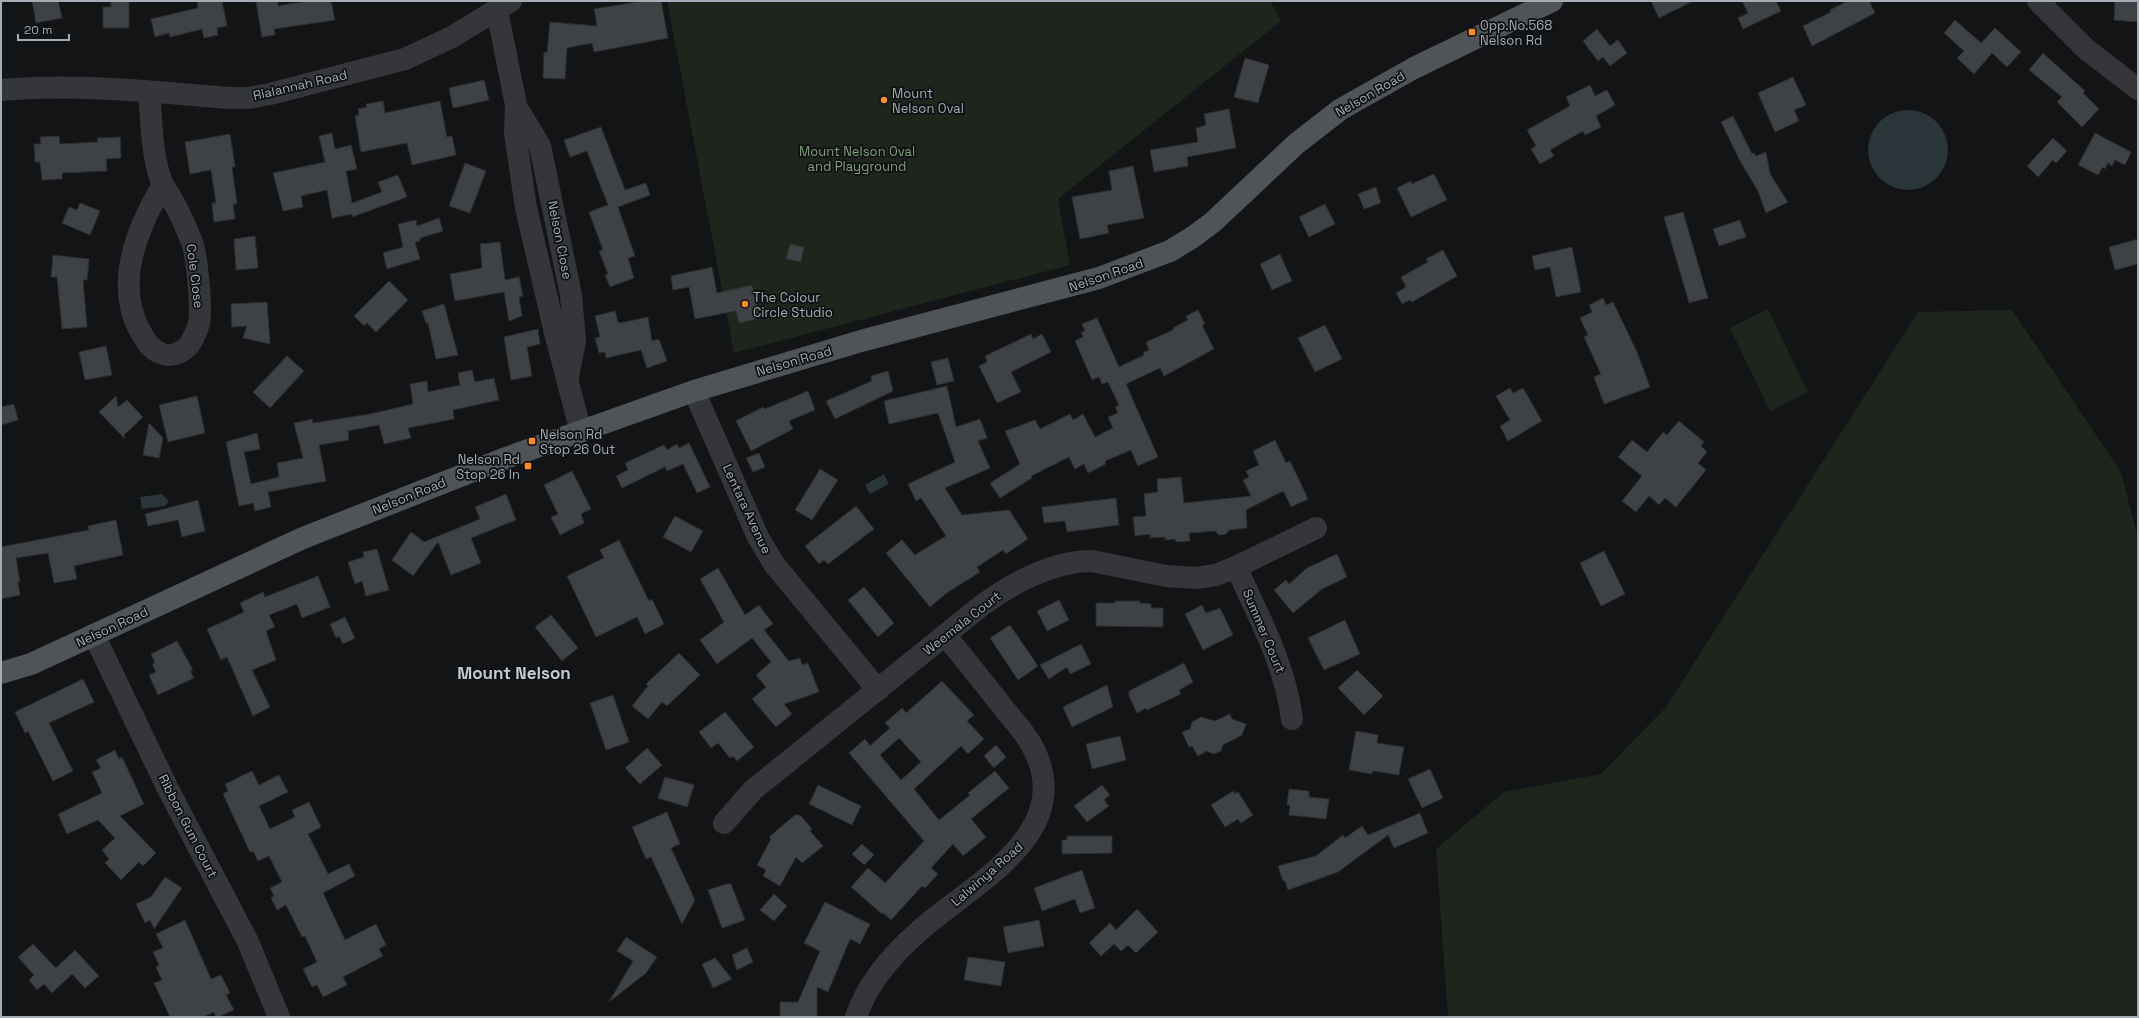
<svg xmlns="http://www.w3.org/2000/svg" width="2139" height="1018" viewBox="0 0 2139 1018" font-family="'Space Grotesk',sans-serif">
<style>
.green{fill:#1d251d}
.water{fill:#293539}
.building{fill:#3f4245;stroke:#2d2e31;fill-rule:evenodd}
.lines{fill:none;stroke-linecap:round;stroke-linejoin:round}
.minor{stroke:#34363a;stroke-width:22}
.major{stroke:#505459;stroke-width:22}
.poi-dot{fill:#fa8d26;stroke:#0e0f10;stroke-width:1.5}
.labels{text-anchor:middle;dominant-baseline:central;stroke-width:3.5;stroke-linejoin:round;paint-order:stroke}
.poi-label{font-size:13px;fill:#a4adb6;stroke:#0e0f10;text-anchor:start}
.street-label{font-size:13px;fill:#a4adb6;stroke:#0e0f10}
.park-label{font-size:13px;fill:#7fa27a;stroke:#0e0f10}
.district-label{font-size:17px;font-weight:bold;fill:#c5cbd2;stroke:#0e0f10}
</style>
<rect width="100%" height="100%" fill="#131415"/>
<!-- green -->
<g class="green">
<path d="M667,1H1270L1281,21L1058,199L1070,265L734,353Z"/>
<path d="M1768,309L1808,392L1770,411L1730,328Z"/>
<path d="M2012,310L2121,472L2138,538V1017H1448L1436,849L1504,792L1601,774L1666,707L1918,312Z"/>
</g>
<!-- water -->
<g class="water">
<circle cx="1908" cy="150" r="40"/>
<path d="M884,474L889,484L870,494L865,485Z"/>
<path d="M162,494L169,501L165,506L142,509L140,497Z"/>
</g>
<!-- building -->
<g class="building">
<path d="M32,1H58L62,18L36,23Z"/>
<path d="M111,1H129V28H103V7H111Z"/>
<path d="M197,1H222L227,26L217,28L218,35L204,38L202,29L170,37L169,33L155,37L151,19L198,8Z"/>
<path d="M256,1H278V6L308,1H331L335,20L274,29L275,35L262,37Z"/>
<path d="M643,1H661L668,38L594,52L592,43L567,48L565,79L543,78L544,52L547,53L550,22L597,26L594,9Z"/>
<path d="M1651,1H1693L1659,18Z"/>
<path d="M1742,1H1776L1781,11L1743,29L1738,18L1748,13Z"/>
<path d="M1848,1H1869L1875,13L1812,46L1803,26L1831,12L1830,10Z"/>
<path d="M2115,1H2138V22L2114,20Z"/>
<path d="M1955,20L1981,43L1995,28L2021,52L2007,67L1992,53L1974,74L1957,58L1964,51L1944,33Z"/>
<path d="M1597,29L1610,46L1618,40L1627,53L1610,66L1603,57L1598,61L1583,41Z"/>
<path d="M2043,53L2085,91L2083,93L2099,109L2082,127L2057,102L2062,97L2029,70Z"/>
<path d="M1245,58L1269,65L1258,103L1234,97Z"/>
<path d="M1793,77L1806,105L1794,110L1799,121L1775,132L1758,93Z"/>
<path d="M484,80L489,100L453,108L449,88Z"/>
<path d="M1590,85L1595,96L1607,90L1615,105L1596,116L1601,127L1585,135L1583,131L1550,150L1554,156L1540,164L1531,149L1536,146L1527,130L1570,106L1566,97Z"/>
<path d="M383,101L385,113L440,101L447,137L452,136L456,155L412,165L407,143L361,152L355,116L359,115L358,109L367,107L366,104Z"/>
<path d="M1229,109L1236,148L1187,157L1188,166L1154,172L1150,150L1198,142L1196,128L1206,125L1204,114Z"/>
<path d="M1733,116L1752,154L1754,153L1756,156L1766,152L1770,174L1788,202L1766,213L1758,191L1739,159L1721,122Z"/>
<path d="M601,127L625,190L646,183L650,195L618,207L635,256L628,258L634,278L610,287L605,275L608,274L599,251L603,250L589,212L608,205L587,151L570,157L564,140Z"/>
<path d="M332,133L335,149L351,145L357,169L346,171L352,203L382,192L378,182L398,175L407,197L352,217V214L332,218L327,190L301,196L303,207L283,211L273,173L325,162L319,136Z"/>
<path d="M2095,133L2131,152L2125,165L2115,160L2112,166L2108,163L2105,169L2103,167L2098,175L2078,165Z"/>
<path d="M230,134L235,167H232L237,204H233L235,219L214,222L212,203H216L211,170L190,174L185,142Z"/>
<path d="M59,136L60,144L98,142L97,138L120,137L121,158L106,159L107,171L62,173V179L42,180L40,162H35L34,144H41L40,137Z"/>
<path d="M2053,138L2067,151L2056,163L2053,160L2038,177L2027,166Z"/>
<path d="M465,163L486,171L470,213L449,206Z"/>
<path d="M1133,166L1144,218L1107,225L1109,233L1080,239L1072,197L1112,190L1109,171Z"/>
<path d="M1434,174L1447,200L1411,217L1397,188L1411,181L1412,184Z"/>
<path d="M1376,187L1381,203L1364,209L1358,194Z"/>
<path d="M80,203L100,211L90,235L62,223L69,207L77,210Z"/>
<path d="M1325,204L1335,224L1309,237L1299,217Z"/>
<path d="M1683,212L1708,298L1689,303L1664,217Z"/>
<path d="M439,218L443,231L420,238V241L415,242L420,259L387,269L383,253L403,247L398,224L416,220L417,226Z"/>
<path d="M1740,220L1746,237L1719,246L1713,229Z"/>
<path d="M255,236L258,268L236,270L234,239Z"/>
<path d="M2138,239V264L2115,270L2109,247Z"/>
<path d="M500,242L505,280L519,277L523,296L519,297L522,316L509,321L504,292L455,301L450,274L482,268L480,244Z"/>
<path d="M790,244L804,247L801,262L786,259Z"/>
<path d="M1572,247L1581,292L1556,297L1550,267L1535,270L1532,256Z"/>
<path d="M1443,250L1457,276L1412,302L1410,300L1402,304L1396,293L1406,287L1401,277L1428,262L1426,259Z"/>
<path d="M1280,254L1292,281L1272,290L1260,264Z"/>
<path d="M53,255L89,259L87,280H83L87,327L62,329L57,277H51Z"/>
<path d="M712,267L717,293L752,285L760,318L739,323L736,311L695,319L689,287L673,290L671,276Z"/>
<path d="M389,281L408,300L376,332L367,323L364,326L354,316Z"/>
<path d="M1603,298L1606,305L1613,302L1637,352L1650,387L1604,404L1594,377L1601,374L1584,337L1588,335L1580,318L1592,312L1589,305Z"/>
<path d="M267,302L270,344L243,338L247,326L232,327L231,304Z"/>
<path d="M444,304L458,355L436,359L428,323H426L422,311Z"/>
<path d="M1198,310L1205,324L1202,325L1214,349L1164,376L1160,368L1126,384L1158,457L1138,466L1131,450L1105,461L1106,464L1088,473L1084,464L1075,469L1069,457L1031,476L1032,478L1000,498L990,483L1020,464L1005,431L1035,420L1040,429L1070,414L1073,420L1083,414L1095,437L1113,428L1108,417L1118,413L1115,407L1119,405L1108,382L1102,384L1099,377L1092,380L1075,341L1083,337L1081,332L1085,331L1082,324L1097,318L1119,367L1144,355L1143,353L1149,350L1146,342L1173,330V328L1188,320L1186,316Z"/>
<path d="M615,311L618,322L620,323L648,317L652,341L659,339L667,361L647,368L641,350L606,358L605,352L599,353L595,338L600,337L595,316Z"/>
<path d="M1325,325L1342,359L1315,372L1298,338Z"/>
<path d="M538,329L540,344L527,347L532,376L511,380L504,337Z"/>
<path d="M1031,334L1033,339L1042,334L1051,352L1011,372L1021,392L997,403L979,366L987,362L985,356Z"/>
<path d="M106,346L112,375L85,380L79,352Z"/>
<path d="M287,356L304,371L270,408L253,392Z"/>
<path d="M948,358L954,381L937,385L931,362Z"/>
<path d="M472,370L475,382L494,378L499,400L453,410L454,419L408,428L411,438L384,444L379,425L348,431L349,440L319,445L326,481L268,492L271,507L255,511L253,503L239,506L226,442L257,433L260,449L244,452L251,484L279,477L277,463L303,458L294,423L312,419L313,423L370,414L413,404L410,384L427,381L428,392L460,385L458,373Z"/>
<path d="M888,371L893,391L835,419L826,401L872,381L871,376Z"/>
<path d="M947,386L956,427L980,419L987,438L978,441L990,468L945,488L962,515L1009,510L1028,539L1006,554L1003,550L977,567L980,572L948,592L930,607L886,553L902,540L915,555L946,536L921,498L916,501L908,484L955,462L938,413L889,424L884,401Z"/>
<path d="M1510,388L1513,393L1523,388L1542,421L1508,441L1500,426L1510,420L1496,396Z"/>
<path d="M808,391L815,410L789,421L793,429L751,451L736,421L763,407L765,409Z"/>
<path d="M116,396L118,407L127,400L143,417L124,435L125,439L99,412Z"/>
<path d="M197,396L205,433L168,442L159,405Z"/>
<path d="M14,404L18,420L1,425V407Z"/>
<path d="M1679,421L1704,442L1701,446L1707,452L1698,463L1706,470L1676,507L1665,498L1659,505L1649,496L1636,512L1622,501L1642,476L1618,457L1632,440L1647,452L1663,432L1667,435Z"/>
<path d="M149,423L163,438L159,458L143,455Z"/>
<path d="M1275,440L1286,463L1290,461L1308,499L1291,507L1284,492H1281L1246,510L1247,528L1229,530L1226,534L1219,535L1215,531L1189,533L1190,541L1176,542L1175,539L1165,540V537L1150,538V534L1135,536L1133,517L1146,516L1144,494L1158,492L1157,479L1181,477L1184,503L1251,496L1243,480L1249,477L1246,471L1259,465L1253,451Z"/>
<path d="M689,443L710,487L697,493L683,464L667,471L665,467L622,488L616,476L628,470L625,463L664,445L667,450L677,444L679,448Z"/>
<path d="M759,453L765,467L753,472L746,458Z"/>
<path d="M820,469L838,480L812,520L795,510Z"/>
<path d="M572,471L591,509L581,514L584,523L560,535L551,517L558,514L544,485Z"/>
<path d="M506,494L516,520L471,538L481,563L451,575L438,542L413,576L392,560L411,532L424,542L480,519L475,507Z"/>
<path d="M1116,498L1119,525L1067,532L1065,521L1044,523L1042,507Z"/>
<path d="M198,500L205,531L182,537L178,520L148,526L145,514Z"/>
<path d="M856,506L874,529L828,564L824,560L819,564L805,546Z"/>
<path d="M675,516L703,531L691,552L663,537Z"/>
<path d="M116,520L123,555L74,566L77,579L54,583L48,553L16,558L20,582H18L20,595L1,599V547L89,530L88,526Z"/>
<path d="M619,540L649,601L652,599L664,624L645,634L637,617L596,637L567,576L604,558L600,550Z"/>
<path d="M377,549L389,590L366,596L362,581L355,584L348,562L364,557L363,552Z"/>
<path d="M1604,551L1625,594L1601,606L1580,563Z"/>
<path d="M1337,554L1347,577L1322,589L1293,613L1274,590L1286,580L1289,584L1307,568Z"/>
<path d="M718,568L745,615L759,605L773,624L764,630L789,661L800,658L802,665L808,663L819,692L784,704L792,714L776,727L752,699L766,687L756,675L771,662L752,638L717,664L700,640L724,622L700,579Z"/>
<path d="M318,576L330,607L302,618L297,604L269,615L275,627L266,631L276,660L252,670L270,707L253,716L227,657L221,660L207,629L244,612L240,603L263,592L265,597Z"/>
<path d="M864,587L894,623L878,637L848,600Z"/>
<path d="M1059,600L1069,620L1047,631L1037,611Z"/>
<path d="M1115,601H1140V603L1151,604V608H1163V627L1096,626V603H1115Z"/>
<path d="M1202,605L1206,613L1220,608L1233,635L1203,650L1185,614Z"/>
<path d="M551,615L578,648L562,661L535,627Z"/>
<path d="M345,617L355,638L343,644L339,636L336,638L330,624Z"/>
<path d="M1345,620L1360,654L1324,670L1308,638Z"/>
<path d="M1010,625L1038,666L1018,680L990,638Z"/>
<path d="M177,641L193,670L190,671L194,678L158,695L149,675L156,672L152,664L155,663L151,654Z"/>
<path d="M1081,644L1091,664L1070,674L1067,667L1049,679L1040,665Z"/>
<path d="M679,653L700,675L667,706L662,702L648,719L632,706L648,686L646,684Z"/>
<path d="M1184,663L1193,682L1179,690L1181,694L1147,710L1146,708L1137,713L1129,696V691Z"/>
<path d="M1357,670L1383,696L1364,715L1338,688Z"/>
<path d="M83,679L94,702L49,723L73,771L53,781L28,731L25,733L15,712Z"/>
<path d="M942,681L974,715L967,721L984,739L968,754L961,746L914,789L939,820L970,795L968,793L995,771L1009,788L971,819L986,837L963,856L953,844L931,868L938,874L925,888L922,886L891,920L883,913L882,914L851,887L868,868L885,883L924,841L849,753L865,739L870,746L890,728L885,723L902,708L906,713ZM899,738L921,762L901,780L880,755Z"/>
<path d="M1107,685L1113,707L1072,727L1063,707Z"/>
<path d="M613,695L629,742L606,750L590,703Z"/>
<path d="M725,712L754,747L737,761L733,756L730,758L718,743L711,748L699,732Z"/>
<path d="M1230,714L1232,719L1246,724L1242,735L1223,745L1221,751L1214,754L1207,751L1198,756L1192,746L1189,747L1182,732L1190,729L1192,722L1201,717L1215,721Z"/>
<path d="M1356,731L1378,735L1377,743L1404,747L1399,775L1373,771L1372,774L1349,770Z"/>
<path d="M1120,736L1126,760L1092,769L1086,744Z"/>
<path d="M996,745L1006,757L994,768L984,756Z"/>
<path d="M647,748L662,765L640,784L625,768Z"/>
<path d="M115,750L119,759L122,757L144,804L120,816L156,853L143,866L139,862L121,880L105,863L109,859L102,850L115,838L98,820L67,834L58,814L102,793L92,772L101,768L96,760Z"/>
<path d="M1430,769L1443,798L1422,808L1408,779Z"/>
<path d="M252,771L259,785L279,775L288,792L259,806L270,829L295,817L292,810L309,802L321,827L308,834L328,874L349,864L355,876L323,893L345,940L376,924L386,945L379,949L383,956L343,977L347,985L323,997L317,985L312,987L303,969L317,962L305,936L302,937L286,905L277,910L271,898L274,896L270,888L282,882L269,856L258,861L253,851L250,852L223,794L228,791L225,784Z"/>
<path d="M665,777L694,785L687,807L658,798Z"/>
<path d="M818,785L861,806L852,825L809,804Z"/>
<path d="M1102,785L1110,795L1104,800L1109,806L1087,822L1074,806Z"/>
<path d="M1289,789L1309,791V797L1329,799L1326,819L1289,815L1290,805H1287Z"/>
<path d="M1233,791L1235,794L1238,792L1253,815L1241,823L1238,819L1225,827L1211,805Z"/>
<path d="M667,812L680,844L671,848L695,900L682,924L651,857L646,859L632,827Z"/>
<path d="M1420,813L1428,833L1394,848L1388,835L1338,872L1288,890L1285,881H1283L1278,866L1316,856L1343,835L1345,838L1362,826L1368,835Z"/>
<path d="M795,815H800L812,829L810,831L823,846L802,863L796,857L780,886L763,876L766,870L757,865L771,839L769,837Z"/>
<path d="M1067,836H1112V853L1062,854V840H1067Z"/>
<path d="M862,844L874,855L864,865L852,854Z"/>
<path d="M1082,870L1095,908L1080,913L1075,899L1042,911L1034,888Z"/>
<path d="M165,877L182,888L154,929L150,920L145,923L136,904L151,897Z"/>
<path d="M726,884H731L745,920L722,928L708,890Z"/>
<path d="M774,894L787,906L774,921L760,910Z"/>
<path d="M825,902L870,924L860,944L850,939L828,992L817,987V1017H780V1002H798L820,951L804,943Z"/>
<path d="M1137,909L1158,932L1136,953L1128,945L1121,951L1114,944L1101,956L1089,943L1110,923L1116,930Z"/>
<path d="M185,920L211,979L221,975L230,993L226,995L234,1010L218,1017H216L214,1012L203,1017H170L154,983L162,980L156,967L159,965L153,952L163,948L156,934Z"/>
<path d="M1039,920L1044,946L1008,953L1003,927Z"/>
<path d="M626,937L657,957L646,973L609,1002L633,961L617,951Z"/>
<path d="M33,944L56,968L75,950L99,976L85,988L72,974L52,993L44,984L37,990L29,980L34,975L18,957Z"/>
<path d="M747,948L753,962L737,970L732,955Z"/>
<path d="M968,957L1005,962L1001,986L964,980Z"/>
<path d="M715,958L732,979L713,988L702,964Z"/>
</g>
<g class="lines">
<!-- minor -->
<g class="minor">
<path d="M2038,1L2086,49L2138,89"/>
<path d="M497,10L516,105L515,133L526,208L556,337L581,432"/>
<path d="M1,90C77,83 153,92 229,98H249L270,94L405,59L452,37L511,1"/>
<path d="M149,92C152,122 151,157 163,185C165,189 169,193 171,198C179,211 186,227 192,242C197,257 202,307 199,323C197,331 194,338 189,345C183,352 173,357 163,354C150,350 145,340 139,329C115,282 138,226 163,185"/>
<path d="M516,106L540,146L571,295L575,341L568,377"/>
<path d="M694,391L758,537L774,564L878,690"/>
<path d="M1236,567C1259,617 1285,664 1292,719"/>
<path d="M94,635L168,789L248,942L279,1017"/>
<path d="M724,823L753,790L981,606C1012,583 1053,561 1092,561L1166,576L1196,578L1216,575L1236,567L1316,528"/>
<path d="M856,1017C867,984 892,955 918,932C971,884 1081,833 1031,744C1023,730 1011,718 1002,706C983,682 964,658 945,635"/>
</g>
<!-- major -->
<path class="major" d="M1,673L31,664L303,538L506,458L694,391L861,341L1099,278L1170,251L1193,237L1213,222L1296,144L1341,109L1414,68L1552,1"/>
</g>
<!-- markers -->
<g class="poi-dot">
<rect x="1468" y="28" width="8" height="8" rx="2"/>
<circle cx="884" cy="100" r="4"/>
<circle cx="745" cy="304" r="4"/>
<rect x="528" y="437" width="8" height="8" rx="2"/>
<rect x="524" y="462" width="8" height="8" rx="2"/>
</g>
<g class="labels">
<!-- poi labels -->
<g class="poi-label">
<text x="1480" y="25">Opp.No.568<tspan x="1480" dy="15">Nelson Rd</tspan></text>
<text x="892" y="93">Mount<tspan x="892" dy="15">Nelson Oval</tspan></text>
<text x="753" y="297">The Colour<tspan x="753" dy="15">Circle Studio</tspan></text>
<text x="540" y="434">Nelson Rd<tspan x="540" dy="15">Stop 26 Out</tspan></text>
<text x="520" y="459" text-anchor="end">Nelson Rd<tspan x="520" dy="15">Stop 26 In</tspan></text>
</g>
<!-- street labels -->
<g class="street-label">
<text transform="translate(300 85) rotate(-13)">Rialannah Road</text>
<text transform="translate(1370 94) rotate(-30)">Nelson Road</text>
<text transform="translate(560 240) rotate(79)">Nelson Close</text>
<text transform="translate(1106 275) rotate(-19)">Nelson Road</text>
<text transform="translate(195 276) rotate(83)">Cole Close</text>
<text transform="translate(794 361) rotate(-16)">Nelson Road</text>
<text transform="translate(409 496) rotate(-22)">Nelson Road</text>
<text transform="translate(747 509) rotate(65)">Lentara Avenue</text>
<text transform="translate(962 623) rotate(-38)">Weemala Court</text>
<text transform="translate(112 627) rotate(-25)">Nelson Road</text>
<text transform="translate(1264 631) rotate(67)">Summer Court</text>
<text transform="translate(188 826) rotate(63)">Ribbon Gum Court</text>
<text transform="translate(987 874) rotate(-41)">Lalwinya Road</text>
</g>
<!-- park labels -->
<g class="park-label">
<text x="857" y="151">Mount Nelson Oval<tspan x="857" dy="15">and Playground</tspan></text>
</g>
<!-- district labels -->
<g class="district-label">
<text x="514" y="673">Mount Nelson</text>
</g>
</g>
<!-- border -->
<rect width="2139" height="1018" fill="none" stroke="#a4adb6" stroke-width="4"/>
<!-- scale -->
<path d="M18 34v6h51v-6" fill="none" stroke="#a4adb6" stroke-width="2"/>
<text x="24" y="34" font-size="12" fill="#a4adb6" stroke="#0e0f10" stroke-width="3" paint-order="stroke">20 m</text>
</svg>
